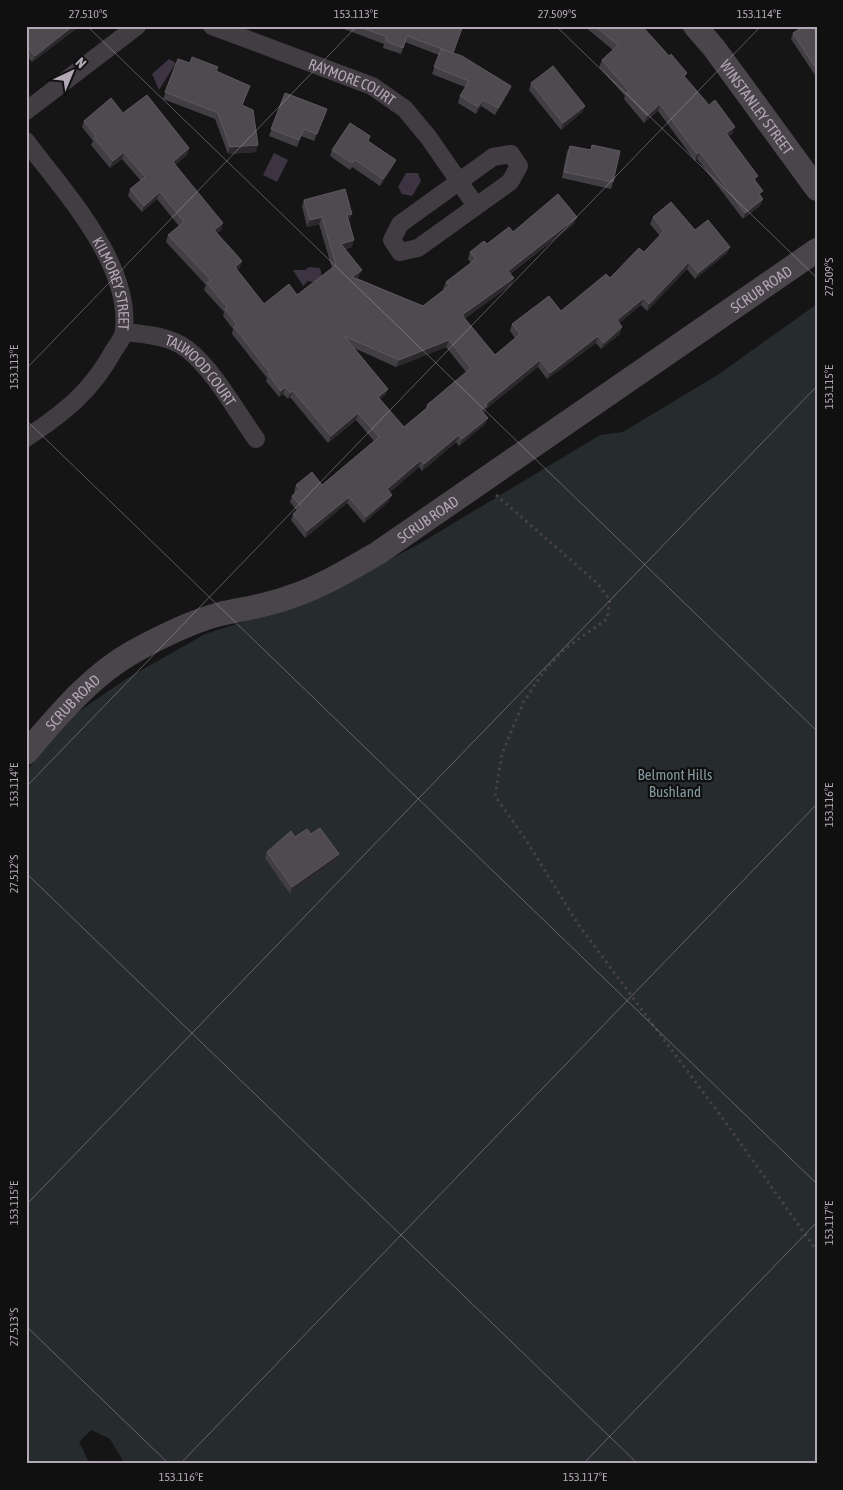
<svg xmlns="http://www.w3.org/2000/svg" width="843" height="1490" viewBox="0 0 843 1490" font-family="'Asap Condensed',sans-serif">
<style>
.green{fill:#262b2e}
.water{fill:#3c3442}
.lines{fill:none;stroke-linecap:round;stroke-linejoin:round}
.path{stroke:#464047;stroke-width:3;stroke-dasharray:2.5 4;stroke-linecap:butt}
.street{stroke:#423d42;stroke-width:18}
.secondary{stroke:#4a454b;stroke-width:24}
.wall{fill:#423f44;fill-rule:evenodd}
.shaded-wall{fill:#2c292c}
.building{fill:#4f4a50;stroke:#5e5960;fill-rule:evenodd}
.ticks{fill:none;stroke:#b3a8b5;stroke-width:1;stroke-opacity:0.45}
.labels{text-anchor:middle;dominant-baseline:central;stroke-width:4.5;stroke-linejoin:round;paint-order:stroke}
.street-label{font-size:15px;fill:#b3a8b5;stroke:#111011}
.park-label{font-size:15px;fill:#82979e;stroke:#111011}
.neatline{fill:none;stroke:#b3a8b5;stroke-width:2}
.ticks-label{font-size:12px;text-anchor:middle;fill:#b3a8b5}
</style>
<rect width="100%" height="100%" fill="#161516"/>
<!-- green -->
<path class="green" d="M817,304V1464H125L110,1439L91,1430L79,1442L90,1464H26V771L78,712L126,679L205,634L311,600L419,544L600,435L623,432L719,374Z"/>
<!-- water -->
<g class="water">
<path d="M169,59L176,63L159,90L152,74Z"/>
<path d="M274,153L288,160L277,182L263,175Z"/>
<path d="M406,173H418L421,181L412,196L402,194L398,187Z"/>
<path d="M309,267L320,268L322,277L313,282L308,281L303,286L293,270H305Z"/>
</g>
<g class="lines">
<!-- path -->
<path class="path" d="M496,495L597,583L610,600L607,619L566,648L544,671L523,703L502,754L495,796L526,840L578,924L729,1127L817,1251"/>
<!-- street -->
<g class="street">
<path id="s1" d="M212,26L372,86L405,109L429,138L476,206"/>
<path d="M26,111L137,26"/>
<path id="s2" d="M26,141C64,192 131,263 124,330C124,337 118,344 114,350C92,391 64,413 26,438"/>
<path d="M511,154L519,166L510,182L418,248L400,252L392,240L400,224L493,157Z"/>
<path id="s3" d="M124,332C145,334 170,336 187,349C214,370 236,411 256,439"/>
</g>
<!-- secondary -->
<g class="secondary">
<path id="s4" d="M695,26L714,48L817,189"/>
<path id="s5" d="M26,753C58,716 90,676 133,652C160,637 190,622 220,614C242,609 265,606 287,598C319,588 349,570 378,553L817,250"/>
</g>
</g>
<!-- wall -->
<g class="wall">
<path d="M26,26H80L32,62L26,55Z"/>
<path d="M336,26H458L453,53L511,86L509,92L495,115L481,106L476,114L458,103L460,96L465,87L432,74L439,55L405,42L401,54L383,48L384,44Z"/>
<path d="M584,26H642L732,134L728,136L756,181L761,197L763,199L760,206L743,219L697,159L695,161L658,111L644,123L624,99L625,96L599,67L602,60L613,50Z"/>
<path d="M797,26H817V78L791,39L793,33L799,29Z"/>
<path d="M178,59L190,63L216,71L247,93L242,105L256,152L228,154L215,119L163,99Z"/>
<path d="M531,83L585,106L582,112L561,130L529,90Z"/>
<path d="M285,93L327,109L314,141L301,136L297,147L269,136Z"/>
<path d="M123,113L189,148L187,155L175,165L221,230L217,233L242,261L239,268L237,270L264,304L297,295L332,268L319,224L307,227L302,206L304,200L349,221L352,247L345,249L359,276L357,278L423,306L444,290L443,289L446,282L471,263L468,259L470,252L513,232L574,224L510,274L511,285L464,319L495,355L515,338L510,331L512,324L561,311L610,278L644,252L660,236L650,224L653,217L695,230L730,247L727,253L695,279L687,269L647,311L641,305L619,323L620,334L601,349L596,343L547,379L538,367L486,409L484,413L485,424L459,446L456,442L422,471L419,467L390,492L389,501L364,523L347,503L305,538L291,520L293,514L297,511L290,502L292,496L295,493L294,492L296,485H322L374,441L356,420L328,443L290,397L288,399L283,394L279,397L266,381L267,378L232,334L233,329L223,316L224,312L204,290L206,285L166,242L168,235L179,226L157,199L142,212L128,196L130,189L141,181L122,159L110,168L91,145L93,141L82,127L84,121ZM446,347L466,372L427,405L426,409L404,427L380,399L385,395L388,389L354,348L396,367Z"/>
<path d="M370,136L368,141L393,166L380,186L352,167L350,170L330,156L332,150Z"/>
<path d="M592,145L613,182L611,189L562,178L567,152L570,146L590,150Z"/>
<path d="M311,834L337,861L290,894L265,858L267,852L295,837Z"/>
</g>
<!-- shaded-wall -->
<g class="shaded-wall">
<path d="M73,26H80L32,62L35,56Z"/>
<path d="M511,86L509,92L495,115L498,108Z"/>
<path d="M483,100L481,106L476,114L478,107Z"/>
<path d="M660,104L658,111L644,123L647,116Z"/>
<path d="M585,106L582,112L561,130L563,123Z"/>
<path d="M735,127L732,134L724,140L726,133Z"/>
<path d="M258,145L256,152L228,154L230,147Z"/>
<path d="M189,148L187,155L170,169L173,162Z"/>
<path d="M124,152L122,159L110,168L113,161Z"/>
<path d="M700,152L697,159L695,161L697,154Z"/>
<path d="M396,160L393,166L380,186L383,179Z"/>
<path d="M160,192L157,199L142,212L144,206Z"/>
<path d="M763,199L760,206L743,219L745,213Z"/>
<path d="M352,214L349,221L347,215Z"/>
<path d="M322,217L319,224L307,227L310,220Z"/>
<path d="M577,217L574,224L505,277L508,271Z"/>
<path d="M223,223L221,230L212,237L214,230Z"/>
<path d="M354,240L352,247L338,250L341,244Z"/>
<path d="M730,247L727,253L695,279L698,273Z"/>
<path d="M242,261L239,268L233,274L235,267Z"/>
<path d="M689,262L687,269L647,311L649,304Z"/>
<path d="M362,270L359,276L350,283L352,277Z"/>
<path d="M514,278L511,285L459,322L462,315Z"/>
<path d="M644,298L641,305L615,327L617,320Z"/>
<path d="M622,327L620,334L601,349L604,343Z"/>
<path d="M598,336L596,343L547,379L550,373Z"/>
<path d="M449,340L446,347L396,367L399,360Z"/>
<path d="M540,360L538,367L486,409L484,412L479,417L481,410L486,404Z"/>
<path d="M285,387L283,394L279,397L281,391Z"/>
<path d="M388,389L385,395L376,403L378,397Z"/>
<path d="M293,391L290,397L288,399L290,393Z"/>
<path d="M358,413L356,420L328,443L331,436Z"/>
<path d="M488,418L485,424L459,446L462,439Z"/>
<path d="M459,435L456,442L422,471L424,464Z"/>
<path d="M421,460L419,467L385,496L387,489Z"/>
<path d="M392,495L389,501L364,523L366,517Z"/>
<path d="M349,497L347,503L305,538L307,531Z"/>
<path d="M339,854L337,861L290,894L292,887Z"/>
</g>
<!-- building -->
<g class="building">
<path d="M26,26H73L35,56L26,45Z"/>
<path d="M357,26H458L462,28L453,53L407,36L403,48L385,41L387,37Z"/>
<path d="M595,26H642L669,56L671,54L687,73L684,76L709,105L715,100L735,127L726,133L758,176L754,179L763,191L759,194L763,199L745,213L700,152L697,154L660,104L647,116L626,93L629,91L602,60L618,45Z"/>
<path d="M804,26H817V70L793,33Z"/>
<path d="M441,49L462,56L511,86L498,108L483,100L478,107L460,96L469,81L434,67Z"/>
<path d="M192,57L218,67L216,71L250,86L242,105L253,110L258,145L230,147L218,113L165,92L178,59L190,63Z"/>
<path d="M553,66L585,106L563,123L531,83Z"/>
<path d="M285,93L327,109L317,134L304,129L299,140L271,129Z"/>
<path d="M147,95L189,148L173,162L223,223L214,230L242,261L235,267L264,304L289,284L297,295L336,265L322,217L310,220L304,200L345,189L352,214L347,215L354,240L341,244L362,270L352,277L423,306L449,286L446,282L476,259L470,252L484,241L487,244L509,227L513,232L558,194L577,217L508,271L514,278L462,315L495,355L520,334L512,324L549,296L561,311L606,274L610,278L639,248L644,252L664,231L653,217L671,202L695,230L708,220L730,247L698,273L689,262L649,304L644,298L617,320L622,327L604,343L598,336L550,373L540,360L486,404L487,406L481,410L488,418L462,439L459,435L424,464L421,460L387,489L392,495L366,517L349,497L307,531L293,514L301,507L292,496L300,489L296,485L312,472L322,485L379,437L358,413L331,436L293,391L290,393L285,387L281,391L268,374L270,373L234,327L237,325L225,309L227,307L207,283L211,280L168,235L184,222L160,192L144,206L130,189L145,177L124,152L113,161L94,138L96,136L84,121L111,98L123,113ZM344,336L399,360L449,340L471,368L427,405L428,407L404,427L378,397L388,389Z"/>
<path d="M350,123L370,136L368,141L396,160L383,179L355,160L352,163L332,150Z"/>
<path d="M592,145L620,151L613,182L564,172L570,146L591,150Z"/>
<path d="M320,828L339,854L292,887L267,852L291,831L295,837L307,829L311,834Z"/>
</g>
<!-- ticks -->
<path class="ticks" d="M87,26L817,731M556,26L817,278M26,369L357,26M26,420L817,1184M26,787L761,26M26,873L638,1464M26,1205L817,386M26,1326L169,1464M180,1464L817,804M583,1464L817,1222"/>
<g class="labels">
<!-- street labels -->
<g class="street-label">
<text stroke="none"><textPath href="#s1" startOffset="151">RAYMORE COURT</textPath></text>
<text stroke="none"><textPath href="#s4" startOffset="102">WINSTANLEY STREET</textPath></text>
<text stroke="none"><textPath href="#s2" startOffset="169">KILMOREY STREET</textPath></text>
<text stroke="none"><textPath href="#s5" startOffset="879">SCRUB ROAD</textPath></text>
<text stroke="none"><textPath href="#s3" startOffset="90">TALWOOD COURT</textPath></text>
<text stroke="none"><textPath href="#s5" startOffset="474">SCRUB ROAD</textPath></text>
<text stroke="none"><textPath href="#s5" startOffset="69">SCRUB ROAD</textPath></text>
</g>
<!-- park labels -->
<g class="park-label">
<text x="675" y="774">Belmont Hills<tspan x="675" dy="17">Bushland</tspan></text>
</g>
</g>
<!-- border -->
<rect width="843" height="1490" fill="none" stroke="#111011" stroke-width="55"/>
<!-- north arrow -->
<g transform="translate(72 72) rotate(44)" stroke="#111011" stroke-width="4" paint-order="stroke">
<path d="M0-4L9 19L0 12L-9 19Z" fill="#b3a8b5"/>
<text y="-8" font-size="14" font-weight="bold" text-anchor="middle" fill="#b3a8b5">N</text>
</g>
<rect x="28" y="28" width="788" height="1434" class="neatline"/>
<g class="ticks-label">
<text x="88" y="18">27.510°S</text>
<text x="356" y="18">153.113°E</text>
<text x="557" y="18">27.509°S</text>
<text x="759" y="18">153.114°E</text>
<text transform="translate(829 277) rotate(-90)" y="4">27.509°S</text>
<text transform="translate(14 367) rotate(-90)" y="4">153.113°E</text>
<text transform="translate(829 387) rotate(-90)" y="4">153.115°E</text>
<text transform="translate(14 785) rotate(-90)" y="4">153.114°E</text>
<text transform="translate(829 805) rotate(-90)" y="4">153.116°E</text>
<text transform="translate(14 874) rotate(-90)" y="4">27.512°S</text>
<text transform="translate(14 1203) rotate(-90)" y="4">153.115°E</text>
<text transform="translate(829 1223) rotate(-90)" y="4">153.117°E</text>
<text transform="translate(14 1327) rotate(-90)" y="4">27.513°S</text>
<text x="181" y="1481">153.116°E</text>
<text x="585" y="1481">153.117°E</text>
</g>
</svg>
